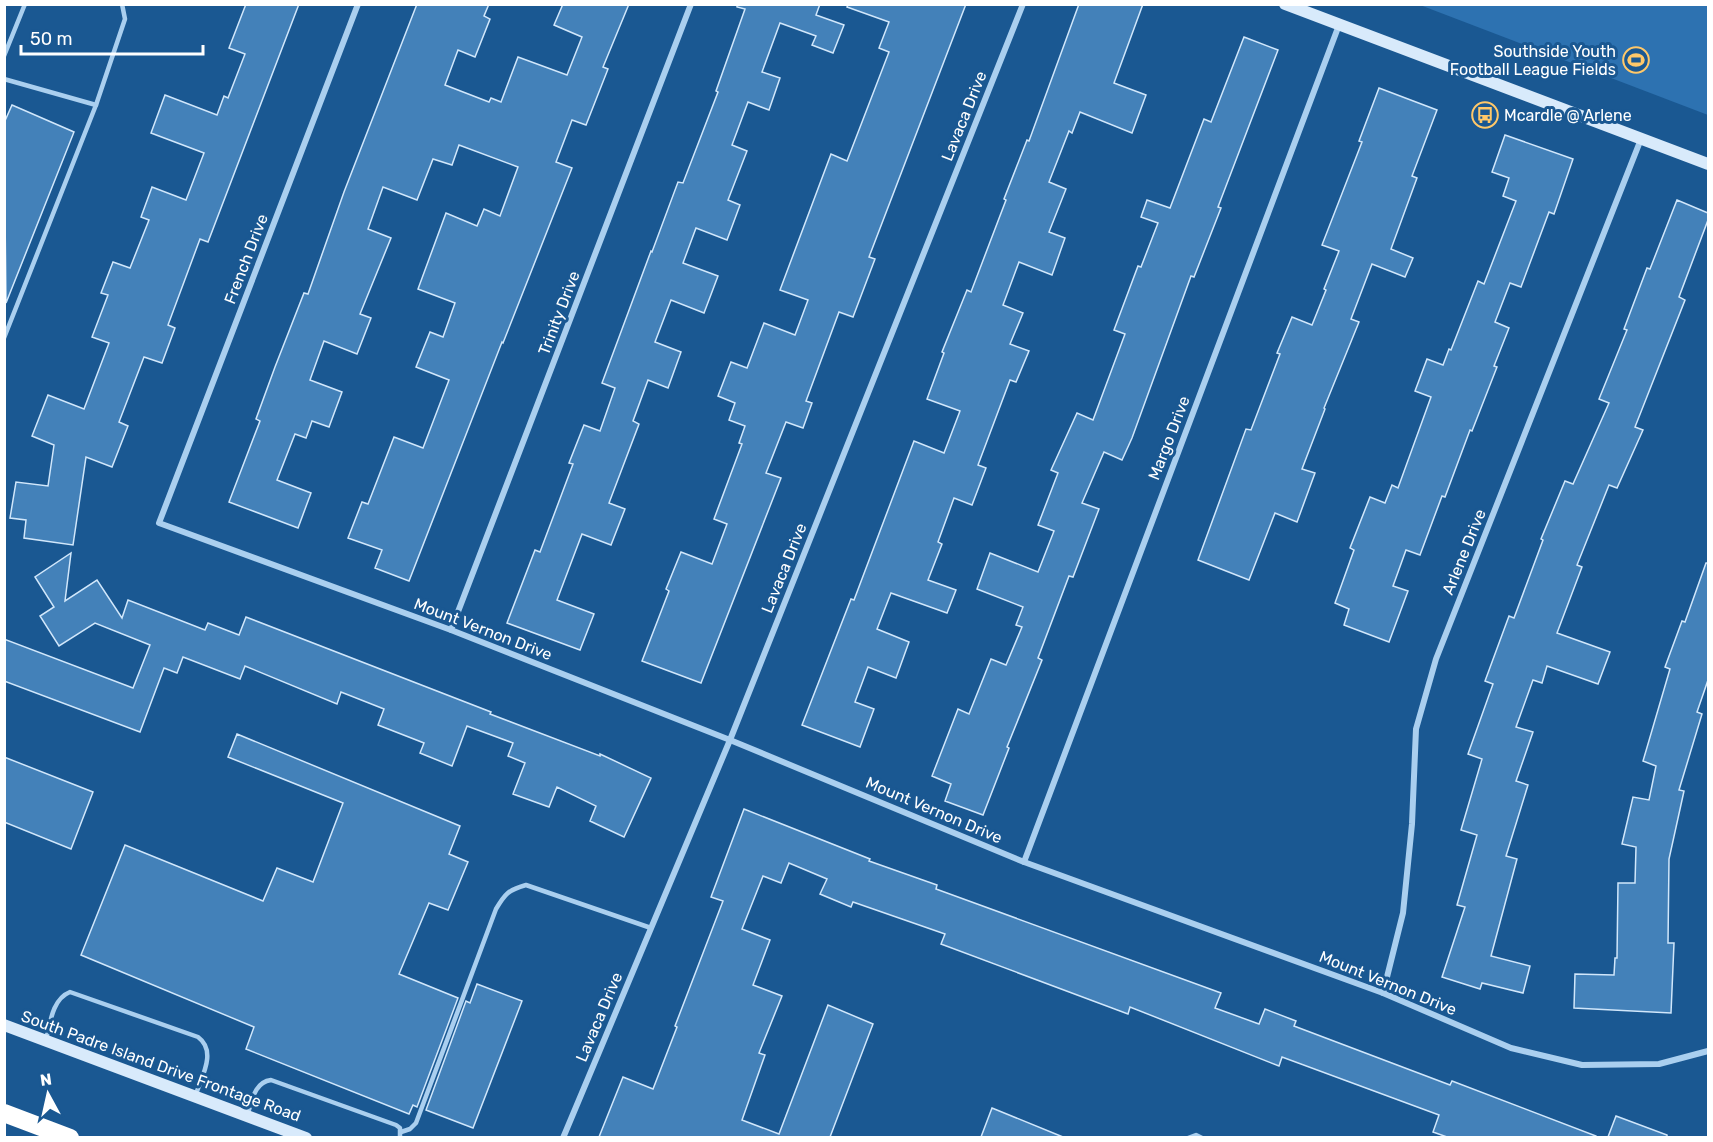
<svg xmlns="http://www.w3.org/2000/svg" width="1713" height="1142" viewBox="0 0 1713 1142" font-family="Rubik,sans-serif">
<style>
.green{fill:#2d72b1}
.building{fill:#4381b9;stroke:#d1e7fb;stroke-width:1.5}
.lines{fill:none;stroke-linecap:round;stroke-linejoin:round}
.service{stroke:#aacfef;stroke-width:4.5}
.minor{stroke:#aacfef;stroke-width:6}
.secondary{stroke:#d8eafb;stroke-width:12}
.motorway{stroke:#fff;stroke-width:18}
.labels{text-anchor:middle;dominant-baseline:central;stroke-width:6;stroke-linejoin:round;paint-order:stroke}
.poi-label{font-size:16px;fill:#fff;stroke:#1a5892;text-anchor:end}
.street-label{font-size:16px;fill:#fff;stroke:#1a5892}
</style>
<rect width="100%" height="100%" fill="#1a5892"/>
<!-- green -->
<path class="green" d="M1420,5H1708V115Z"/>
<!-- building -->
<g class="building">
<path d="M246,4H299L208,242L200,239L168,325L175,328L162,363L144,357L119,422L128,426L112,467L86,457L73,545L24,538L26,520L10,518L16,482L48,486L54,445L32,436L48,395L84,409L109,343L92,337L108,295L101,293L113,262L130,268L149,220L141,217L152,187L186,200L204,153L151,133L165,95L217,115L224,96L228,98L245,54L229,48Z"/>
<path d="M417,4H489L484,16L490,19L475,57L458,50L445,85L489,102L491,98L501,102L518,57L567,75L582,37L554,25L563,4H629L603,67L608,69L586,125L572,120L556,162L572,168L503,343L502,342L409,581L375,568L382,550L348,538L362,502L368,504L394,437L423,448L449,380L416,367L430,332L443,337L455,303L418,289L446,213L477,226L484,209L500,216L518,167L459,145L452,165L433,159L417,200L383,187L368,229L391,238L360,314L371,318L357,354L324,341L310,380L342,392L329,427L312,421L306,438L295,434L277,480L311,493L298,528L229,502L260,421L256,419L275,367L304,293L308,294L344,192Z"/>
<path d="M737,4H820L816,15L844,25L833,53L812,45L816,36L780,23L762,72L780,78L769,110L748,102L732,145L747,151L728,200L740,205L727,240L696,228L683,263L718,276L704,313L671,300L655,342L681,352L668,388L648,380L633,421L639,424L609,503L625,509L611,545L582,534L557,600L594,614L580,650L507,623L535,550L540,552L573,464L569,463L584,425L600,431L615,388L602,383L651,251L652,252L678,182L683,183L718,92L716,91L745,9L737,7Z"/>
<path d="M848,4H966L869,257L875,259L853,317L839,312L806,401L812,403L803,428L786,422L766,473L781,478L701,683L642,661L669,591L666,589L681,552L712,564L727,524L714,519L742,444L739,443L745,426L729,420L735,403L718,396L731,362L747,368L764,323L795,335L808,300L780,290L831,154L847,161L889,52L879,48L889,22L847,7Z"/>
<path d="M1079,4H1143L1114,83L1146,95L1132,133L1080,112L1072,133L1069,131L1049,182L1066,189L1049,232L1065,238L1052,275L1019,262L1003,305L1023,313L1010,344L1029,351L1016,382L1010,380L978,465L986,468L972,505L954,498L938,542L942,544L928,580L956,590L947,613L891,593L877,629L909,642L896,678L868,667L855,702L874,709L860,747L802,725L851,599L854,600L914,441L944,453L960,411L927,399L944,353L942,352L967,290L971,292L1006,200L1004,199L1027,140L1029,141Z"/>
<path d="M1244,37L1278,50L1218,207L1221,208L1194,277L1191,276L1132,438L1122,460L1104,452L1082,503L1099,509L1073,577L1069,576L1038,658L1042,660L1007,747L1009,748L983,815L945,801L951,784L932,776L958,709L969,714L991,659L1006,665L1022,627L1016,625L1023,607L977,589L990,553L1038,572L1054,531L1038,525L1058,473L1051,470L1077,413L1093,420L1125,334L1114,330L1138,266L1141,267L1158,223L1141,217L1147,200L1170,208L1204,119L1211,122Z"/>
<path d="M1379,88L1437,110L1412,176L1417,178L1391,249L1413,258L1405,277L1372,264L1351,319L1359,322L1324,408L1325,409L1302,469L1315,473L1297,522L1275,513L1249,580L1198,560L1246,429L1251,430L1280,354L1277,353L1292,317L1312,325L1326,290L1324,289L1339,251L1322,245L1362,142L1359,141Z"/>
<path d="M12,105L74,132L6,303L4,123Z"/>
<path d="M1505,135L1573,159L1554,214L1549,212L1521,287L1510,283L1495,322L1509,328L1494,366L1497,367L1472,431L1470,430L1445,497L1442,496L1420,555L1406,550L1393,586L1408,591L1389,642L1344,625L1349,609L1335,603L1354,550L1350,548L1370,497L1385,503L1392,485L1398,488L1431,397L1415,391L1427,359L1443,365L1449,349L1451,350L1478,281L1484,284L1516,201L1503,196L1509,178L1492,172Z"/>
<path d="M1677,200L1708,213V220L1679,297L1685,300L1635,427L1643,430L1617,488L1609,485L1577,565L1582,567L1557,633L1610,652L1598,684L1547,666L1542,683L1533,680L1516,727L1533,732L1516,781L1528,785L1506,856L1517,859L1491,956L1530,966L1523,993L1482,983L1480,989L1442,977L1465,907L1457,905L1477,835L1461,830L1482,759L1468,754L1493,684L1485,681L1509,616L1514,618L1543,540L1541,539L1565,481L1573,484L1609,403L1599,399L1627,330L1624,329L1647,268L1650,269Z"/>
<path d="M71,553L65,601L97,580L122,618L128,600L205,630L208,623L239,635L246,617L491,712L490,714L600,756V754L651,778L624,837L590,821L596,806L557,787L549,807L513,794L525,763L508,756L513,743L467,726L452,766L420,753L424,743L378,725L384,709L341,692L337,704L245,666L240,679L183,657L177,673L164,668L140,732L4,681V639L133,688L150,645L95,623L59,646L40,616L54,607L35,577Z"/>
<path d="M1706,563H1708V680L1697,712L1702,714L1679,790L1684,791L1669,859L1668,943H1674L1671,1013L1574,1008L1575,974L1614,975L1615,958H1617L1618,883H1635L1636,847L1622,844L1633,797L1649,800L1656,766L1643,761L1670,669L1665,667L1682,621L1685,622Z"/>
<path d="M237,734L460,826L449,854L468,862L448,910L429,903L399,974L458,998L417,1107L413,1105L409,1114L246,1049L254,1027L81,955L125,845L263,901L277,868L313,882L343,803L228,757Z"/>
<path d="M4,757L93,792L71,849L4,822Z"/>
<path d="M744,809L870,859L869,861L937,885L936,889L1221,993L1215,1008L1259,1024L1265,1009L1296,1021L1294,1026L1450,1085L1452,1081L1596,1136V1137H1447L1433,1132L1439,1115L1282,1057L1279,1066L1130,1007L1128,1014L941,944L945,934L853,902L851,907L820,894L827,879L789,863L781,883L763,876L742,929L770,940L753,985L782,996L759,1053L765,1055L742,1120L779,1134L828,1005L873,1024L830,1137H599L623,1077L653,1089L677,1027L675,1026L723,901L711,897Z"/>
<path d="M477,984L522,1001L473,1128L426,1110L466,1001L470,1003Z"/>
<path d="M992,1108L1063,1137H981Z"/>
<path d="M1616,1116L1667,1135V1137H1608Z"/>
</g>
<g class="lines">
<!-- service -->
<g class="service">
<path d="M4,56L25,4"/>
<path d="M4,79L96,105L4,338"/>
<path d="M96,105L125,19L122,4"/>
<path d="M46,1040C50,1024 52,999 70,992L198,1037C217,1051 202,1076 196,1094"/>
<path d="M247,1116C252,1102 254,1082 271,1080L396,1125L400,1128V1138"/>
<path d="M401,1132L410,1129L416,1123L496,909C505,894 508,890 526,885L651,928"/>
<path d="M1188,1138L1196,1135L1202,1138"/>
</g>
<!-- minor -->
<g class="minor">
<path d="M358,4L159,523L451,630L730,740L1024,862L1383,993L1511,1048L1582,1065L1659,1064L1708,1051"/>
<path d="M451,630L691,4"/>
<path d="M1024,862L1339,25"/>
<path d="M1383,993L1403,913L1412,824L1416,729L1436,659L1641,139"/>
<path d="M563,1138L730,740L1023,4"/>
</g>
<!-- secondary -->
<g class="secondary">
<path d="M1285,4L1708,164"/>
<path d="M4,1025L306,1138"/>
</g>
<!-- motorway -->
<path class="motorway" d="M4,1113L70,1138"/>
</g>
<!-- icons -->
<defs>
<g id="stadium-ring" transform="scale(1.35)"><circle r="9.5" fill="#1a5892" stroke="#ffc869" stroke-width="1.5"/><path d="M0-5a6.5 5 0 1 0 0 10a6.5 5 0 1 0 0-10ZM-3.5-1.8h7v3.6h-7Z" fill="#ffc869"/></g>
<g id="bus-ring" transform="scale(1.35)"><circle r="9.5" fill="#1a5892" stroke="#ffc869" stroke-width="1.5"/><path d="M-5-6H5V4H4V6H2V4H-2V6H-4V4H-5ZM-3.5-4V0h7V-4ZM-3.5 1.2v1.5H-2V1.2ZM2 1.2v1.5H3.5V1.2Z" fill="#ffc869"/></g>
</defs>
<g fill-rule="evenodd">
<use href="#stadium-ring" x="1636" y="60"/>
<use href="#bus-ring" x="1485" y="115"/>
</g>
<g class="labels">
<!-- poi labels -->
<g class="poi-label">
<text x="1616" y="51">Southside Youth<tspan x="1616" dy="18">Football League Fields</tspan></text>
<text x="1504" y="115" text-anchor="start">Mcardle @ Arlene</text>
</g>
<!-- street labels -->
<g class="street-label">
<text transform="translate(964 116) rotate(-68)">Lavaca Drive</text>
<text transform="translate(246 259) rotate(-69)">French Drive</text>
<text transform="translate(559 313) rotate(-69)">Trinity Drive</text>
<text transform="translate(1169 438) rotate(-69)">Margo Drive</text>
<text transform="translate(1464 552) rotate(-68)">Arlene Drive</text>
<text transform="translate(784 568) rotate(-68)">Lavaca Drive</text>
<text transform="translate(483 629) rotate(21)">Mount Vernon Drive</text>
<text transform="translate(934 810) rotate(23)">Mount Vernon Drive</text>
<text transform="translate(1388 983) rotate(22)">Mount Vernon Drive</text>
<text transform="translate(599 1017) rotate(-67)">Lavaca Drive</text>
<text transform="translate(161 1066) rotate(20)">South Padre Island Drive Frontage Road</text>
</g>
</g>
<!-- border -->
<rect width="1713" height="1142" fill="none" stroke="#ffffff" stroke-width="12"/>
<!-- north arrow -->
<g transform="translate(48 1094) rotate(352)" stroke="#1a5892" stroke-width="4.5" paint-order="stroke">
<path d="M0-4.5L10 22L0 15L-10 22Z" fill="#ffffff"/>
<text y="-9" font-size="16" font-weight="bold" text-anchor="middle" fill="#ffffff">N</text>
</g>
<!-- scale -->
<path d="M21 45v9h182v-9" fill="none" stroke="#ffffff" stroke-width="3"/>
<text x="30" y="45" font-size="18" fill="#ffffff" stroke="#1a5892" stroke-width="4.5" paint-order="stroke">50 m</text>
</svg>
